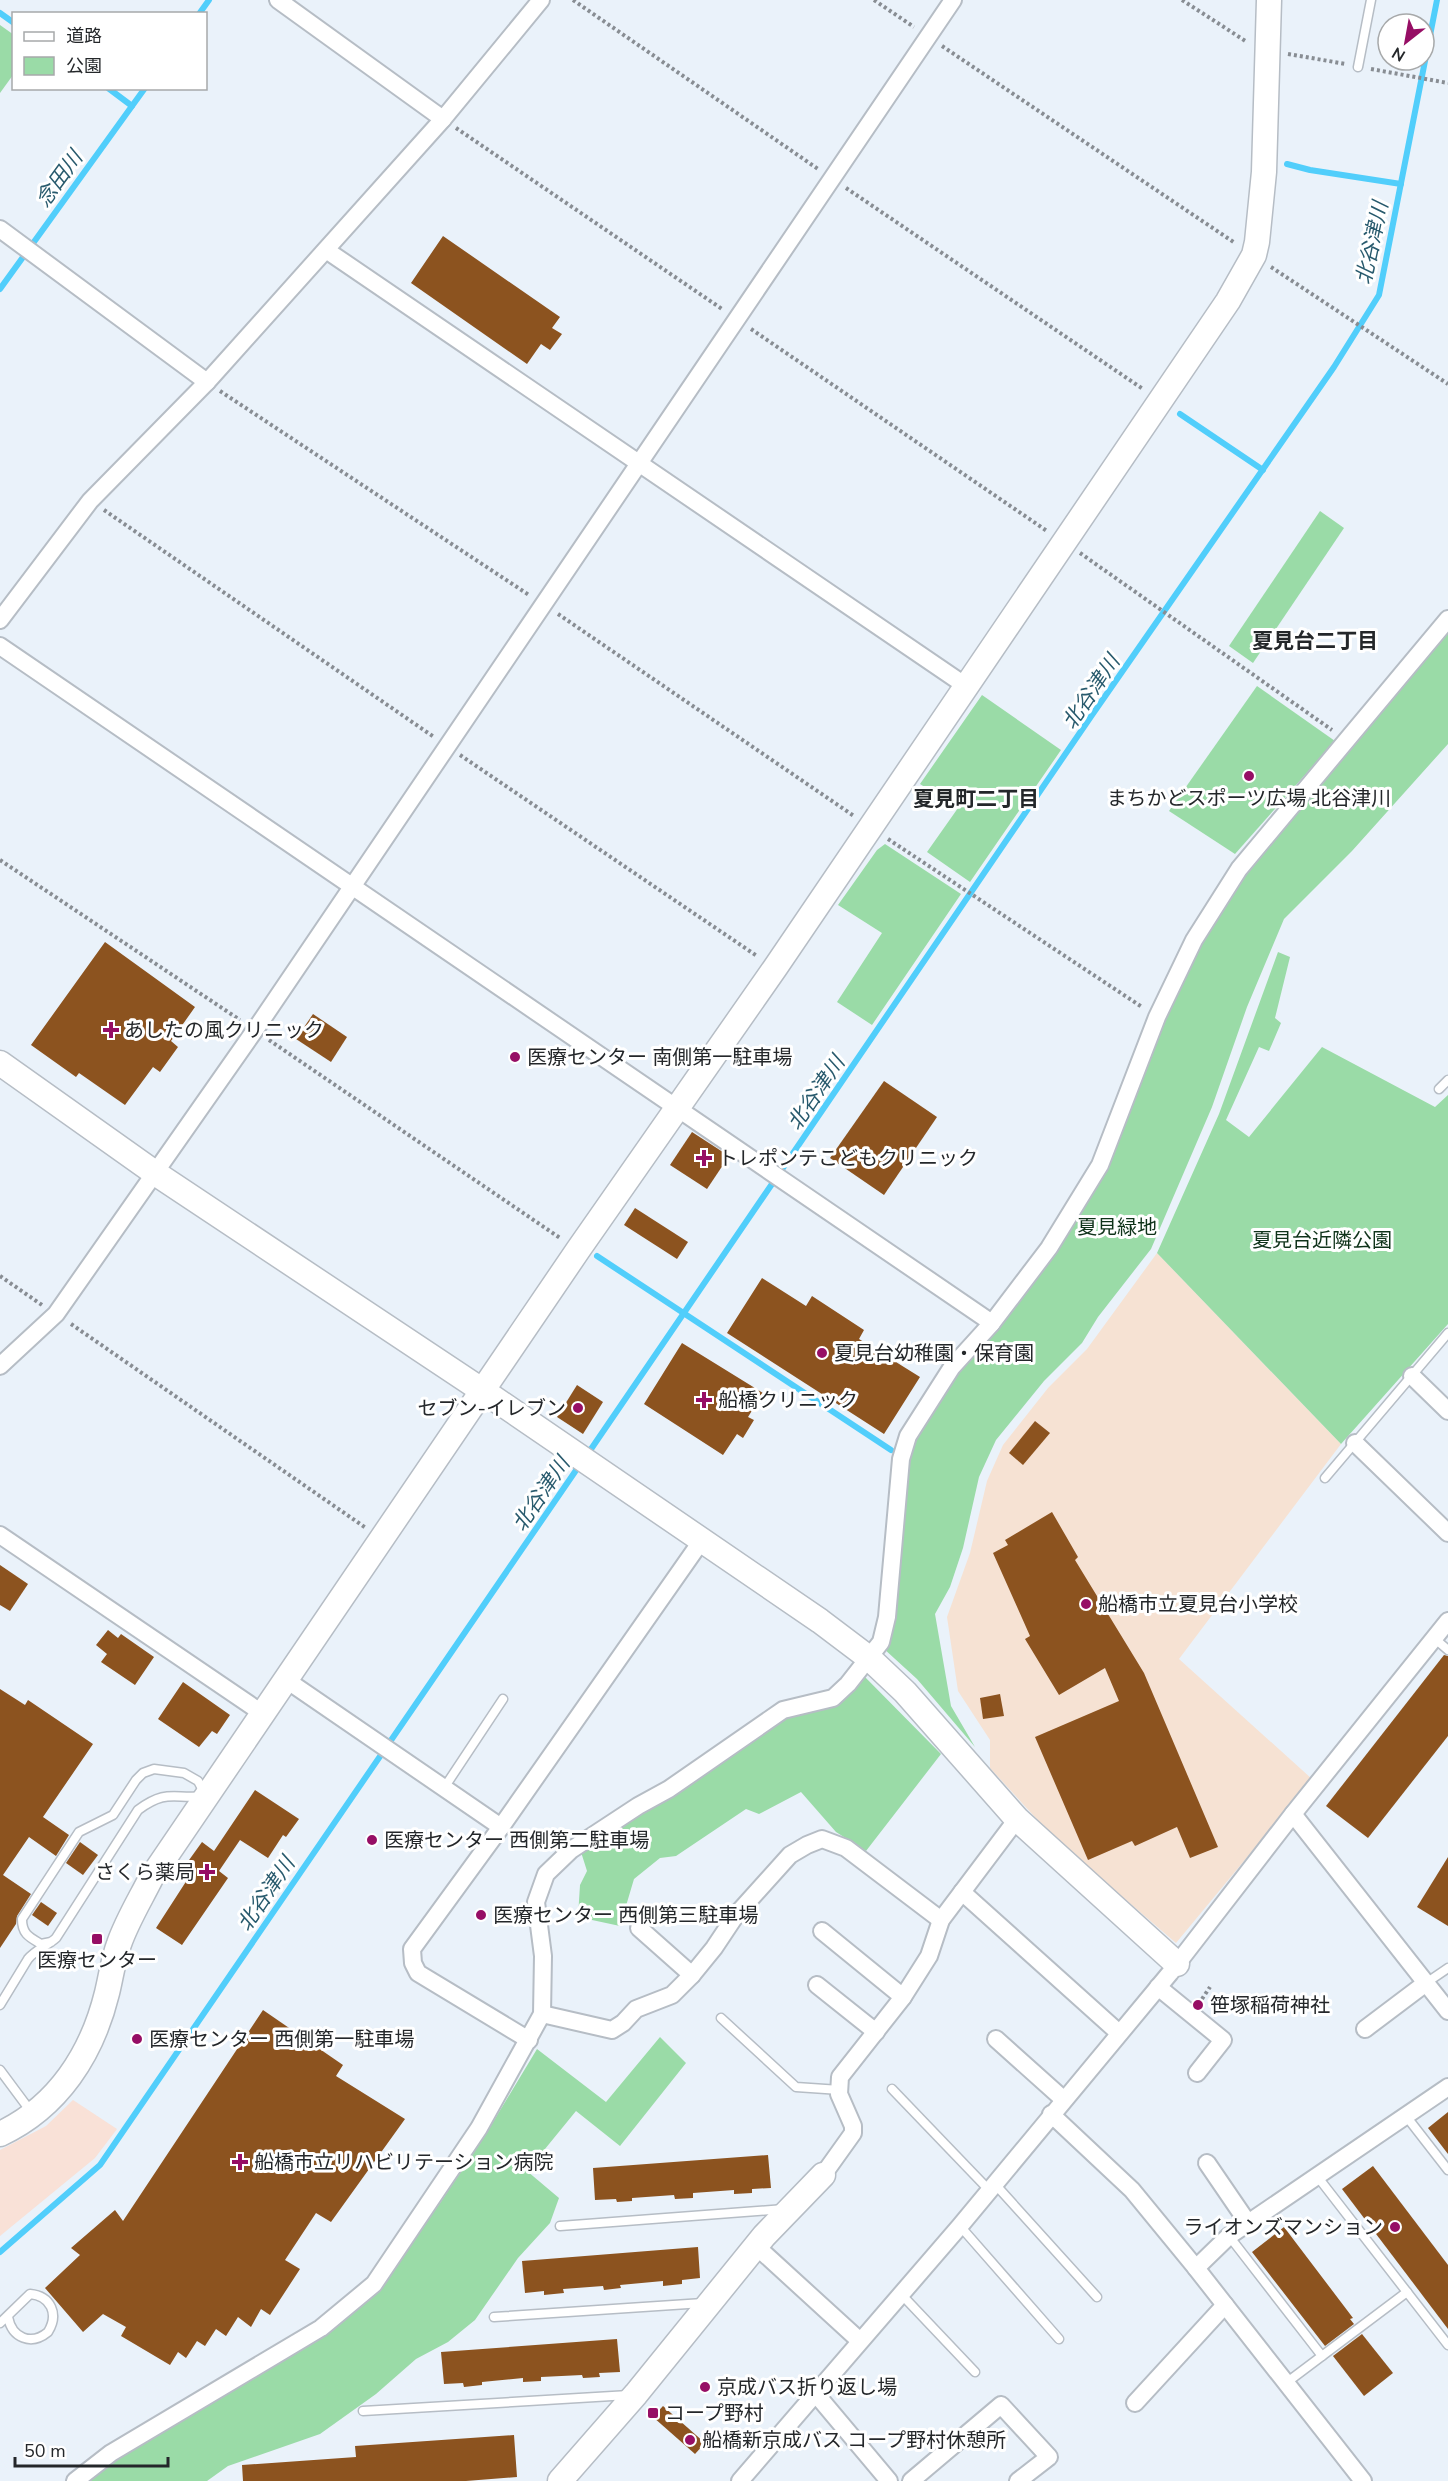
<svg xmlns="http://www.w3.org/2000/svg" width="1448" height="2481" viewBox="0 0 1448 2481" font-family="'Nunito Sans','Noto Sans JP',sans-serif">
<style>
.industrial{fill:#f9e1d7}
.education{fill:#f6e2d3}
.green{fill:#9adba7}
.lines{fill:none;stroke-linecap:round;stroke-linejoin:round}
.stream{stroke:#51cefb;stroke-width:6}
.building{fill:#8c531f}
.lane-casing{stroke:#b6bdc5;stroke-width:11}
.street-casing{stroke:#b6bdc5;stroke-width:20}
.secondary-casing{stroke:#b6bdc5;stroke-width:27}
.path{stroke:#888d93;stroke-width:4;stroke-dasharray:3 3;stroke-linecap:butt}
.lane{stroke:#fff;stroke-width:8}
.street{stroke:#fff;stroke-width:16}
.secondary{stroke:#fff;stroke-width:24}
.poi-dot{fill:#960e65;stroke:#fff;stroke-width:2}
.labels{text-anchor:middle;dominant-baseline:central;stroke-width:6;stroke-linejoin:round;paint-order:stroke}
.poi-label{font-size:20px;fill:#24272a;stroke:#fff;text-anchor:start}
.park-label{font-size:20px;fill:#0f331a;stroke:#fff}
.water-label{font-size:21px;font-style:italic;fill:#285a6d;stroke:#fff}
.neighbourhood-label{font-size:21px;font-weight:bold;fill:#24272a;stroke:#fff}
</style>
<rect width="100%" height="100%" fill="#eaf2fa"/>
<!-- industrial -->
<path class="industrial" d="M73,2100L117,2129L95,2158L0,2236V2150L46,2126Z"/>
<!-- education -->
<path class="education" d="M1157,1253L1341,1444L1179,1659L1312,1779L1176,1943L1055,1839L990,1768V1740L958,1691L947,1617L970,1553L987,1481L1003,1445L1048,1388L1087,1349Z"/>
<!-- green -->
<g class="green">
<path d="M0,25L14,35L13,75L0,93Z"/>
<path d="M1320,511L1344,528L1253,663L1229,646Z"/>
<path d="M1448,631V744L1352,851L1284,919L1247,1007L1212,1107L1151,1249L1098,1317L1082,1343L1044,1381L996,1440L979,1477L963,1548L950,1587L935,1614L951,1706L975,1747L917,1679L883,1648L909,1461L914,1441L926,1417L958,1374L996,1330L1056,1251L1198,942L1242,873Z"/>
<path d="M1257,686L1335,741L1235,854L1169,811Z"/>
<path d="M982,695L1061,750L970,882L927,852L958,808L920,784Z"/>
<path d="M885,844L961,894L872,1025L837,1002L882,933L838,905L877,850Z"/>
<path d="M1278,952L1290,957L1275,1018L1281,1023L1269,1051L1259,1047L1226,1120L1249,1137L1322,1047L1435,1107L1448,1095V1324L1341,1444L1157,1253L1219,1114Z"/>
<path d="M863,1675L941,1754L866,1851L836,1832L801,1792L759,1814L746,1809L676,1856L660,1858L634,1879L620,1926L578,1917L580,1885L587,1871L581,1852L784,1717Z"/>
<path d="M660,2037L686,2063L620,2146L576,2111L527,2171L559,2198L550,2223L518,2258L475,2320L448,2342L416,2359L376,2394L320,2434L228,2466L207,2481H86L115,2458L323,2334L377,2288L440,2203L487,2132L537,2049L606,2102Z"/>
</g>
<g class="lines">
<!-- stream -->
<g class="stream">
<path d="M0,13L14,23"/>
<path d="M199,14L209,0"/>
<path d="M108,88L132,106"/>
<path d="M1287,164L1310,170L1401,184"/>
<path d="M0,289L145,88"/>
<path d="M1180,414L1263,470"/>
<path d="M597,1256L891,1450"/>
<path d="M587,1455L1092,715L1334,367L1379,295L1437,0"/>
<path d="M0,2252L100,2165L581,1463"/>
</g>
</g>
<!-- building -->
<g class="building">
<path d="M443,236L560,317L552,328L562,334L550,350L541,344L527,364L411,283Z"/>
<path d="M105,942L195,1007L171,1041L178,1047L160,1072L153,1067L125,1105L79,1073L76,1077L31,1045Z"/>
<path d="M313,1014L347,1037L331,1062L296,1039Z"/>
<path d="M884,1081L937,1117L884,1195L830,1158Z"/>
<path d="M692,1132L729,1156L707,1189L670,1165Z"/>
<path d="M635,1208L688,1242L677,1259L624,1225Z"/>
<path d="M762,1278L806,1306L812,1296L864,1330L859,1339L920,1377L884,1434L727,1333Z"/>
<path d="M682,1343L763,1393L748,1417L754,1420L743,1438L737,1434L723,1455L644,1404Z"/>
<path d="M577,1385L603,1402L583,1434L557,1417Z"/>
<path d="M1035,1421L1050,1433L1023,1465L1009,1453Z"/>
<path d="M1052,1512L1078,1557L1075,1560L1144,1673L1218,1847L1190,1858L1177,1827L1135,1846L1132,1841L1088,1860L1035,1737L1119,1701L1105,1668L1059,1695L1025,1639L1030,1636L993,1553L1008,1545L1005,1540Z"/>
<path d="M0,1565L28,1584L10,1611L0,1605Z"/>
<path d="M108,1630L118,1638L121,1634L154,1657L135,1685L101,1662L107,1654L96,1645Z"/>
<path d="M1444,1655L1448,1656V1736L1368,1838L1326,1806Z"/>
<path d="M183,1682L230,1715L217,1734L212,1731L199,1747L158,1719Z"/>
<path d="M0,1689L25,1705L28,1700L93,1744L43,1817L69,1835L56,1856L29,1837L3,1875L31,1894L17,1916L16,1924L0,1948Z"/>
<path d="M1000,1694L1004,1716L983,1719L980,1698Z"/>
<path d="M255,1790L299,1819L286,1837L283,1835L268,1858L240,1840L219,1871L228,1878L182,1945L156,1928L187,1880L179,1874L202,1842L214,1851Z"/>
<path d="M80,1842L98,1855L83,1875L66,1863Z"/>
<path d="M1448,1857V1926L1417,1907Z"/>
<path d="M41,1902L57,1913L48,1926L32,1915Z"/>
<path d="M263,2010L343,2065L336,2076L405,2119L331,2222L316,2213L285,2260L300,2269L270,2315L261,2309L251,2327L238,2317L226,2336L216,2329L205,2346L197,2341L186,2358L178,2352L170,2365L121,2336L126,2327L103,2314L83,2332L45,2288L80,2255L71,2248L115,2210L123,2221Z"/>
<path d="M1448,2112V2154L1428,2128Z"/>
<path d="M768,2155L771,2188L752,2189V2193L734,2194V2190L693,2193V2198L675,2199L674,2195L632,2198V2201L617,2202L616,2199L595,2200L593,2168Z"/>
<path d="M1373,2166L1448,2265V2329L1342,2189Z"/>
<path d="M1284,2227L1353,2318L1350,2319L1354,2324L1325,2346L1252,2252Z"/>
<path d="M698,2247L700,2278L682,2280V2284L663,2286V2281L620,2285L621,2288L604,2290L603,2286L563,2289L564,2293L544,2295V2291L525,2293L522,2261Z"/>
<path d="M1362,2334L1393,2373L1364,2396L1333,2356Z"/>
<path d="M617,2339L620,2372L599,2373L600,2377L583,2378L582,2375L541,2377V2381L523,2382V2378L482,2382V2385L464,2387L463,2383L444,2384L441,2352Z"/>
<path d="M663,2406L705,2443L695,2454L653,2417Z"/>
<path d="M514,2435L517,2477L466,2481H243L242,2465L356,2457L355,2446Z"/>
</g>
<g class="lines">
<!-- lane casing -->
<g class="lane-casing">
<g id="lane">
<path d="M1358,67L1371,0"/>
<path d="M1439,1089L1448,1080"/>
<path d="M1325,1478L1448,1333"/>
<path d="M1434,1638L1448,1650"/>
<path d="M444,1788L503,1699"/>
<path d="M1426,1983L1448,1968"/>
<path d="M0,2005L28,1959C35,1950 47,1946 56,1938L138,1810C168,1788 174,1800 206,1796L198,1781L184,1773L154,1769L143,1773L136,1780L113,1815L79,1832L22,1919C22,1934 29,1937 41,1944L51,1942"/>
<path d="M721,2018L796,2087L840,2090"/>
<path d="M0,2070L32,2113"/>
<path d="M892,2089L989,2190"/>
<path d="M1406,2116L1448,2170"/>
<path d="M1317,2176L1448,2345"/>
<path d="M994,2183L1097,2297"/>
<path d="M560,2226L784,2209"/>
<path d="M960,2226L1059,2339"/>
<path d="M1229,2236L1322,2356"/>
<path d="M901,2294L975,2372"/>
<path d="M494,2317L703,2303"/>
<path d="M0,2323L30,2294C51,2296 59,2314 48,2332C31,2346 12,2338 8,2317"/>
<path d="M1286,2383L1407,2292"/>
<path d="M363,2411L629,2395"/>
</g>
</g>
<!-- street casing -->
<g class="street-casing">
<g id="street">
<path d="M278,0L443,119"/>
<path d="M0,229L207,382"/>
<path d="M326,250L966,686"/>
<path d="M0,620L90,501L207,382L443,119L541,0"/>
<path d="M0,646L992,1323"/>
<path d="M0,1366L56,1314L255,1030L953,0"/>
<path d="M1412,1376L1448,1411"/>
<path d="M1355,1443L1448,1533"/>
<path d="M0,1535L262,1713"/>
<path d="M285,1679L501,1827"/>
<path d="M1293,1814L1448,2011"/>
<path d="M962,1892L1119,2033"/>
<path d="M639,1928L692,1975"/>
<path d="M822,1931L903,1997"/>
<path d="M817,1985L876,2032"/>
<path d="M1158,1987L1223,2040L1197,2073"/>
<path d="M542,2014L612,2030L623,2023L636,2009L672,1995L692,1975L714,1948L736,1915L790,1855L807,1845L822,1839L846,1848L941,1920"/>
<path d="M1365,2029L1426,1983"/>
<path d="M996,2039L1063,2099"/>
<path d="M529,2040L418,1973L413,1963L412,1949L501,1827L702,1540"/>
<path d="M1051,2114L1132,2190L1196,2268"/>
<path d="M1207,2163L1248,2223"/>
<path d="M823,2175L853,2133V2126L839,2094L840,2077L903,1997L929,1956L941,1920L1017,1819"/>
<path d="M756,2246L860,2341"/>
<path d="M816,2394L889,2481"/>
<path d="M1135,2403L1225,2305"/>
<path d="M75,2481L111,2453L321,2328L374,2284L479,2128L542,2014L543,1956L536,1902L546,1874L571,1850L638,1806L669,1789L783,1710L833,1698L848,1684L881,1642L887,1617L901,1459L908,1436L952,1367L992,1323L1049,1248L1100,1165L1157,1017L1194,940L1239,869L1448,619"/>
<path d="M740,2481L960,2226L1170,1973L1293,1814L1448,1621"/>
<path d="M911,2481L1001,2405L1049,2457L1018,2481"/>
<path d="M1363,2481L1196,2268L1229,2236L1448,2087"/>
</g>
</g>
<!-- secondary casing -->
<g class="secondary-casing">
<g id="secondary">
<path d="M0,1063L155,1173L495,1399L820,1621L869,1658L905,1692L1017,1819L1177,1964"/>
<path d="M0,2134C58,2107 92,2054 107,1993C111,1977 113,1960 119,1944C127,1921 140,1900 151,1878L578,1250L775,968L1228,301L1254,255L1257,242L1264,172L1269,0"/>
<path d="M560,2481L636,2394L764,2236L823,2175"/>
</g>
</g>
<!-- path -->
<g class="path">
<path d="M573,0L818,169"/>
<path d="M874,0L914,27"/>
<path d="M1182,0L1247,42"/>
<path d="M942,46L1235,243"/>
<path d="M1288,54L1346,64"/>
<path d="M1371,69L1448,83"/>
<path d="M456,128L722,309"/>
<path d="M846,188L1143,389"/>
<path d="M1271,267L1448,384"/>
<path d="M751,329L1047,531"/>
<path d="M220,391L529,595"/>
<path d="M104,510L434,737"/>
<path d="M1080,553L1332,730"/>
<path d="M558,614L854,816"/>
<path d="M460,755L757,956"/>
<path d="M888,839L1142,1007"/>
<path d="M0,860L240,1020"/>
<path d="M269,1040L560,1238"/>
<path d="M0,1276L42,1305"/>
<path d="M71,1324L366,1528"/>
<path d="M1202,1999L1210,1987"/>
</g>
<!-- lane -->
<use href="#lane" class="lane"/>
<!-- street -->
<use href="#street" class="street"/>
<!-- secondary -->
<use href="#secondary" class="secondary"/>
</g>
<!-- markers -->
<g class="poi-dot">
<circle cx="1249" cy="776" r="6"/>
<path d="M108 1021h6v6h6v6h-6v6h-6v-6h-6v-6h6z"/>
<circle cx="515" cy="1057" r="6"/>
<path d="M701 1149h6v6h6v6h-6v6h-6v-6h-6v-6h6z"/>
<circle cx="822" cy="1353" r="6"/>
<path d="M701 1391h6v6h6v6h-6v6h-6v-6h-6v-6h6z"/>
<circle cx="578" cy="1408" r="6"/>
<circle cx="1086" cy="1604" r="6"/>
<circle cx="372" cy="1840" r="6"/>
<path d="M204 1863h6v6h6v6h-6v6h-6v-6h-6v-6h6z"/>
<circle cx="481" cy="1915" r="6"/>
<rect x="91" y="1933" width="12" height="12" rx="3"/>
<circle cx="1198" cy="2005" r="6"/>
<circle cx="137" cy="2039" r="6"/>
<path d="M237 2153h6v6h6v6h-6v6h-6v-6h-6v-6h6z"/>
<circle cx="1395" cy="2227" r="6"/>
<circle cx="705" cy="2387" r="6"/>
<rect x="647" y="2407" width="12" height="12" rx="3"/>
<circle cx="690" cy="2440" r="6"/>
</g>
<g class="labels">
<!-- poi labels -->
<g class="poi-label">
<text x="1249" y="798" text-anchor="middle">まちかどスポーツ広場 北谷津川</text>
<text x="124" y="1030">あしたの風クリニック</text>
<text x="527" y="1057">医療センター 南側第一駐車場</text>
<text x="718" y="1158">トレポンテこどもクリニック</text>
<text x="834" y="1353">夏見台幼稚園・保育園</text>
<text x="718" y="1400">船橋クリニック</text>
<text x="566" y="1408" text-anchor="end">セブン-イレブン</text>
<text x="1098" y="1604">船橋市立夏見台小学校</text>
<text x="384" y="1840">医療センター 西側第二駐車場</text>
<text x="195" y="1872" text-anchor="end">さくら薬局</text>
<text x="493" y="1915">医療センター 西側第三駐車場</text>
<text x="97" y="1960" text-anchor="middle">医療センター</text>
<text x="1210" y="2005">笹塚稲荷神社</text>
<text x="149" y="2039">医療センター 西側第一駐車場</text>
<text x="254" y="2162">船橋市立リハビリテーション病院</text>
<text x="1383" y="2227" text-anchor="end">ライオンズマンション</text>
<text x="717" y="2387">京成バス折り返し場</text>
<text x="665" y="2413">コープ野村</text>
<text x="702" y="2440">船橋新京成バス コープ野村休憩所</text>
</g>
<!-- park labels -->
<g class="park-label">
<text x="1117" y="1227">夏見緑地</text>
<text x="1322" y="1240">夏見台近隣公園</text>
</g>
<!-- water labels -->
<g class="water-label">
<text transform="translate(59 179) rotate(-54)">念田川</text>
<text transform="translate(1372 243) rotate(-78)">北谷津川</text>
<text transform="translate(1091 692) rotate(-56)">北谷津川</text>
<text transform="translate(816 1093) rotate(-56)">北谷津川</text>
<text transform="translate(541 1494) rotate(-56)">北谷津川</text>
<text transform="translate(266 1894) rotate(-56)">北谷津川</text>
</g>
<!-- neighbourhood labels -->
<g class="neighbourhood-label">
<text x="1315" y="641">夏見台二丁目</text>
<text x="976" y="799">夏見町二丁目</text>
</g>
</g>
<!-- legend -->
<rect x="12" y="12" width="195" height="78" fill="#ffffff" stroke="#a7a9aa" stroke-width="1.5"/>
<rect x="24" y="32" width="30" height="9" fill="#ffffff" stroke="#a7a9aa" stroke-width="1.5"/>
<text x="66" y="42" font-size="18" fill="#24272a">道路</text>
<rect x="24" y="57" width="30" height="18" fill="#9adba7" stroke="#a7a9aa" stroke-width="1.5"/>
<text x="66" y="72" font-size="18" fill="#24272a">公園</text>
<!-- north arrow -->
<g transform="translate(1406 42) rotate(211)"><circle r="28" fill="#ffffff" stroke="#a7a9aa" stroke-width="1.5"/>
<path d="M0-4.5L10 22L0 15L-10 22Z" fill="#960e65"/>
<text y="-9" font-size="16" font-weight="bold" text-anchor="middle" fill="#24272a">N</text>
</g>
<!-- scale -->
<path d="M15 2457v9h153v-9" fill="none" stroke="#24272a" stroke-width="3"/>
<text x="24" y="2457" font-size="18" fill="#24272a" stroke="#ffffff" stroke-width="4.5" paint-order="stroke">50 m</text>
</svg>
